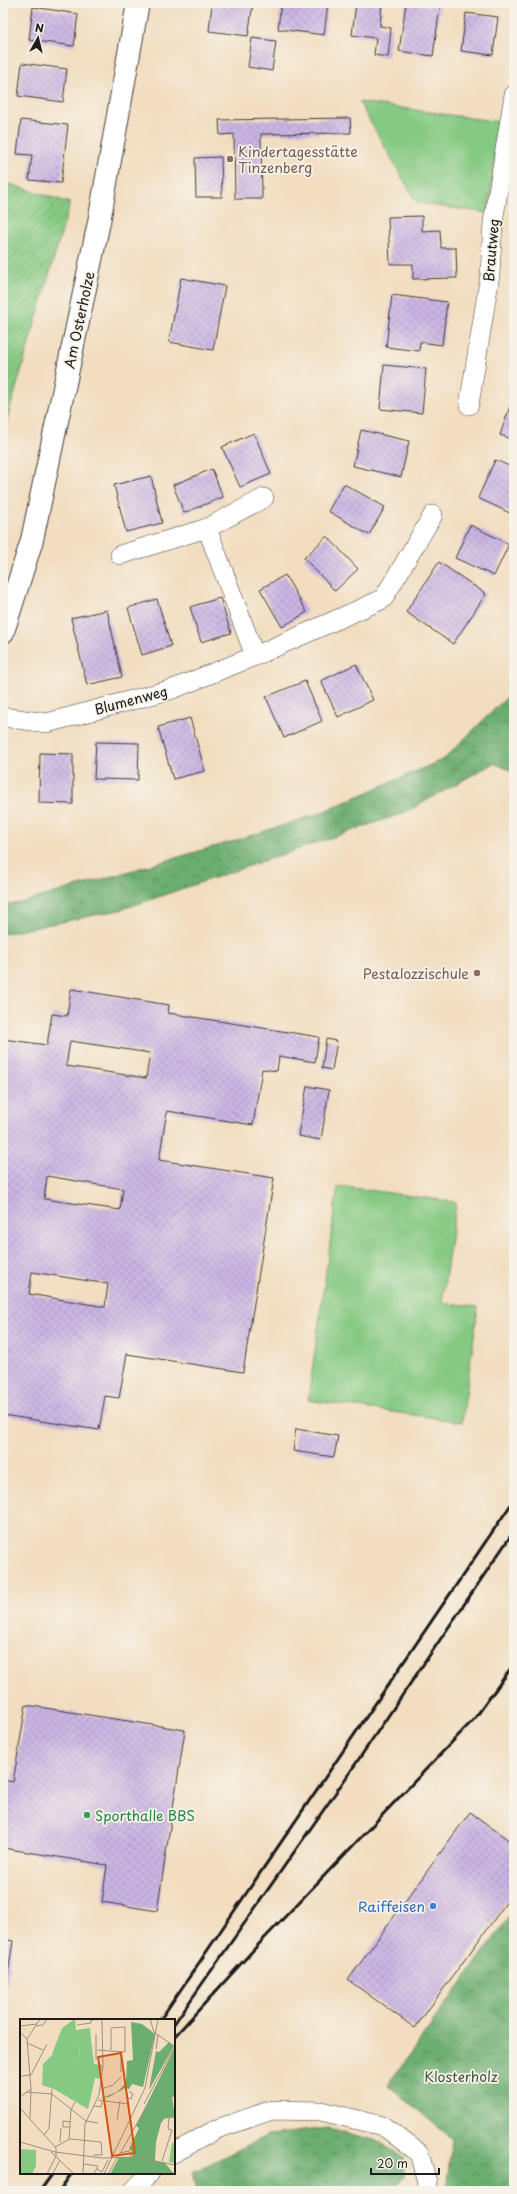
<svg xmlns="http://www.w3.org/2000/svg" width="517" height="2194" viewBox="0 0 517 2194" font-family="'Playpen Sans',sans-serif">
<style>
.forest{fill:url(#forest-crowns);stroke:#446446}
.park{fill:#85c982;stroke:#50724f}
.garden{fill:url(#garden-furrows);stroke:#50724f}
.building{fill:url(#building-cross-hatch);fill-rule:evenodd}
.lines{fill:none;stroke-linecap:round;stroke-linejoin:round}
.minor-casing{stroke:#3c3935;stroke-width:20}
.tertiary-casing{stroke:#3c3935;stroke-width:24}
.minor{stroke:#fff;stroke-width:19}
.tertiary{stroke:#fff;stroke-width:22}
.rail{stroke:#1c1c1c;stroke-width:3}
.education-dot{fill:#8d6e63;stroke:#f7f3e8;stroke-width:1.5}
.leisure-dot{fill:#2e9e5b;stroke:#f7f3e8;stroke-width:1.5}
.shop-dot{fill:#3f7fe0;stroke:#f7f3e8;stroke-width:1.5}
.labels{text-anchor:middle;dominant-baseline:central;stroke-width:3.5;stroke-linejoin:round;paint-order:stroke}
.education-label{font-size:14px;fill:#785e54;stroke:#f7f3e8;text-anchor:start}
.street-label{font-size:14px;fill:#1c1c1c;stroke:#f7f3e8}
.leisure-label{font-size:14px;fill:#27864d;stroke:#f7f3e8;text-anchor:start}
.shop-label{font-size:14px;fill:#366cbe;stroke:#f7f3e8;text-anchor:end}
.park-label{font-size:14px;fill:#415940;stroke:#f7f3e8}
.inset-road{fill:none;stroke:#9c907e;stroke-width:1}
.view{fill:#d4530e;fill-opacity:0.15;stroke:#d4530e;stroke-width:2}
.inset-edge{fill:none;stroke:#1c1c1c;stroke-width:2}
</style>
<defs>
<pattern id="forest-crowns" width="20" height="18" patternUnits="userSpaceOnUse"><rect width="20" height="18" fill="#6cad70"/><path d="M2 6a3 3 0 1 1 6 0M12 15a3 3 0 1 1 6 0" fill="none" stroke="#588c5b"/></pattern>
<pattern id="garden-furrows" width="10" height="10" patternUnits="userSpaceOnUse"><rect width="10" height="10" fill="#85c982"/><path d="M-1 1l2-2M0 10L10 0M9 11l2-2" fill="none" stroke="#72ac70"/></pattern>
<pattern id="building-cross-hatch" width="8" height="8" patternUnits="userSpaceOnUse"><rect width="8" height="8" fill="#cbb6e4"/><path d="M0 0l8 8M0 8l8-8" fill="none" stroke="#ae9cc3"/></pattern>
</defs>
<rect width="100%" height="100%" fill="#f7f3e8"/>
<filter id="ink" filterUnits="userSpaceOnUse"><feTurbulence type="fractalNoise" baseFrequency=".025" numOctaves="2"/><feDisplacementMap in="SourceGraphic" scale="8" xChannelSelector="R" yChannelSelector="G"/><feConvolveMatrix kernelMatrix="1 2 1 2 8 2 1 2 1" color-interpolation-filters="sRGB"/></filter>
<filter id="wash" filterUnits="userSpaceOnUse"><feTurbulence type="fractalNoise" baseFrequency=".012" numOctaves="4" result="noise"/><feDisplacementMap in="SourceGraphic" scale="16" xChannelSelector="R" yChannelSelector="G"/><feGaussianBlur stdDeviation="0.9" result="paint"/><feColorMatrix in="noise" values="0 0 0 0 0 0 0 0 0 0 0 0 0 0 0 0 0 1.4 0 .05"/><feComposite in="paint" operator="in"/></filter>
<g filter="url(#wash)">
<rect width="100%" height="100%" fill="#f2ddc0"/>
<!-- forest -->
<g class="forest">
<path d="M514,690V772L494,763L404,813L120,910L3,934V905L20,903L237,840L315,815L444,759Z"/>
<path d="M514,1910V2191H446L452,2139L388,2085Z"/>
<path d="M329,2128L381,2142L404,2158V2177L392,2191H197L193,2172L268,2135Z"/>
</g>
<!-- park -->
<g class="park">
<path d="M359,102L499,122L488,213L417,203Z"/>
<path d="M338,1186L456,1202L442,1302L478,1307L462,1422L308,1400Z"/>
</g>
<!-- garden -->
<path class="garden" d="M3,182L70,203L3,433Z"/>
<g id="blocks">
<!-- building -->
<g class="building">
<path d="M212,3L253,4L248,36L209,31Z"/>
<path d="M281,3H328L324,35L278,29Z"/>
<path d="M356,3H382L380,26L391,28L388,57L374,55L376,38L352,35Z"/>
<path d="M406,3L440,7L433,56L399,51Z"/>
<path d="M33,7L78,14L74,46L29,40Z"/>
<path d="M466,13L498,17L493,55L461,51Z"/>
<path d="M252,38L276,41L272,71L248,67Z"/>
<path d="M22,63L67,69L63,102L18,96Z"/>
<path d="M350,118L351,133L261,134L262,199H235L234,134L220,135L219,120Z"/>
<path d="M21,120L68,125L61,183L29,180L32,155L17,154Z"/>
<path d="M221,157L222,197H196L195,158Z"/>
<path d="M422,216V231L440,230L441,248H456L457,278L413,279V264H390L388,217Z"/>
<path d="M181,278L225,286L213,350L169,342Z"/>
<path d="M392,295L447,302L442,345L420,342L419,351L386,347Z"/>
<path d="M384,365L426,369L422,413L380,409Z"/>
<path d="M514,395V440L500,435Z"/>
<path d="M361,430L409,441L401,477L353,466Z"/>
<path d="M254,433L271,474L240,487L222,447Z"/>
<path d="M495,460L514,468V515L478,498Z"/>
<path d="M212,469L223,497L184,513L173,485Z"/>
<path d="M151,476L162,523L126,532L114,485Z"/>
<path d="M344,484L385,507L369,535L328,511Z"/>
<path d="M470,525L509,544L494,576L455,558Z"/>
<path d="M327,536L358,569L335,591L304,558Z"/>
<path d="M439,562L486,594L453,644L406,612Z"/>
<path d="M285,575L307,612L282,627L260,589Z"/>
<path d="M220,598L231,633L201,642L190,607Z"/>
<path d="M157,599L171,646L142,655L128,608Z"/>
<path d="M107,610L122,677L87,685L71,618Z"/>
<path d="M356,664L373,700L338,717L321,681Z"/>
<path d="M305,681L322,721L284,738L266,697Z"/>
<path d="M190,718L205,771L173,779L158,727Z"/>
<path d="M96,742L139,743L138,780L94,779Z"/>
<path d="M40,753L73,754V804L39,803Z"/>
<path d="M71,989L169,1005L168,1013L319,1037L315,1062L279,1056L277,1071L262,1069L253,1125L167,1111L159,1160L274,1178L243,1372L127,1354L119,1398L105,1396L99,1430L3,1415V1039L47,1045L52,1014L67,1016ZM70,1041L150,1053L146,1078L66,1066ZM47,1176L123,1189L120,1210L44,1199ZM32,1272L108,1284L105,1307L29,1294Z"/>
<path d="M326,1039L337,1041L332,1070L322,1068Z"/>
<path d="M307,1086L329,1090L321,1140L298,1136Z"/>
<path d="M296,1429L338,1436L334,1457L293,1451Z"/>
<path d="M26,1705L185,1730L157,1911L102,1902L107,1865L3,1848V1780L13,1782Z"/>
<path d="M470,1812L514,1844V1892L415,2028L348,1980Z"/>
<path d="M3,1939L13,1941L6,1987L3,1986Z"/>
</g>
</g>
</g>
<g filter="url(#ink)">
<use href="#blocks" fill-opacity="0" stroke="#3c3935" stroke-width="1"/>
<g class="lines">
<!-- minor casing -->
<g class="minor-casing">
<g id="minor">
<path d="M469,405L490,275L493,222L514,95"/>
<path d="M207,528L255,656"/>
<path d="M120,555L207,528L264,498"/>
<path d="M3,717L47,723L173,689L255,656L383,599L433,515"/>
<path d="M174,2153L217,2129L272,2110L321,2111L383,2126L419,2153L427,2182L426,2191"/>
<path d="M133,2191L150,2173"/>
</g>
</g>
<!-- tertiary casing -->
<g class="tertiary-casing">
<path id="tertiary" d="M3,632L32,540L99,222L138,3"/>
</g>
<!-- minor -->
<use href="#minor" class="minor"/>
<!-- tertiary -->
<use href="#tertiary" class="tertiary"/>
<!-- rail -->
<g class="rail">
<path d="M160,2020L514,1500"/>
<path d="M174,2024L348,1775L514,1531"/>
<path d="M174,2037L258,1945L475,1718L514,1664"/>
<path d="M40,2191L53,2173"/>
<path d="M59,2191L72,2173"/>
</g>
</g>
</g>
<!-- markers -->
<g class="education-dot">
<circle cx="230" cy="159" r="4"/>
<circle cx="477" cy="973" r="4"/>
</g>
<circle class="leisure-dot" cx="87" cy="1815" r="4"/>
<circle class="shop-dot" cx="433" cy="1906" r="4"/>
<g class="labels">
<!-- education labels -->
<g class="education-label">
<text x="238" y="151">Kindertagesstätte<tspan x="238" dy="16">Tinzenberg</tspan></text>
<text x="469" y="973" text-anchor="end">Pestalozzischule</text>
</g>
<!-- street labels -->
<g class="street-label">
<text transform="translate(491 250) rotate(-85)">Brautweg</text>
<text transform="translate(79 320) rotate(-78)">Am Osterholze</text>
<text transform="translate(131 700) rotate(-15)">Blumenweg</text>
</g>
<!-- leisure labels -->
<g class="leisure-label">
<text x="95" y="1815">Sporthalle BBS</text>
</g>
<!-- shop labels -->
<g class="shop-label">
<text x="425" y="1906">Raiffeisen</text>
</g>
<!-- park labels -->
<g class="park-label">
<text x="461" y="2076">Klosterholz</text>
</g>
</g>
<!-- overview -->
<g transform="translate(20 2019)">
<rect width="155" height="155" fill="#f2ddc0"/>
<path d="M55,0L56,11L70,9L71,21L59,23L60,42L40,40L32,35L42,9Z" fill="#85c982"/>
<path d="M111,3L122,5L135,15L123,68L112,65L109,70L105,69L89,78L79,80L97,73L106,64L107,42L113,41ZM149,23L154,27L129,71L136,32L139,33ZM154,30L155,77L152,78L155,97L144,100L141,104L136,123L135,142L145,144L154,155H90L99,139L112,138V132L109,130L119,109L116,107Z" fill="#6cad70"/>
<path d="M152,124H155V144L149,143ZM0,130L16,131V147L12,155H0Z" fill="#85c982"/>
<path d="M71,21L74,45L82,46L80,60L75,59L68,90L34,70L22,66L23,45L32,36L60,42L59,22Z" fill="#85c982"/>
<path class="inset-road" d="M130,0L134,13L155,28M57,6L71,4V1M0,7L17,5M16,7L23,6L27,0M0,13L7,20L11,70L10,99M76,15V41M7,20L20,0M7,24L23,31M136,30L138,16M77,31L105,33V8L91,9V31M101,53V34M0,57L11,56L27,25M81,70L93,66L101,58M6,73L32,75L66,102L78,104M0,78L11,70M108,79L111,80L113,75L109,72M78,81L108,85M124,85L155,27M74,87L81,88L82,82M0,89L36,129V137M97,101L100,82M50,108H43V102L50,103M24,116L29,109L32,70M49,120L51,91L55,83M0,123L35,133L82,139L116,138L155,146M40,123L41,109M35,128L50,120L81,123L82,136H73M31,133L54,155M101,133L130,81M142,142L152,111L148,110L149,99L155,98M64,145L78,147L74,155M77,150L82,153L88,141M33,154L40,141M27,155L36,137M63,155L65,105L79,76L83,47L82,3L81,0L71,1M84,155L125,69L138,0M88,155L100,134L109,132L111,138"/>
<path class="view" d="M101,34L115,134L92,137L78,38Z"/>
<rect width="155" height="155" class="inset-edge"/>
</g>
<!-- margin -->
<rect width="517" height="2194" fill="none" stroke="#f7f3e8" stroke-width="16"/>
<!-- north arrow -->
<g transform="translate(38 38) rotate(8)" stroke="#f7f3e8" stroke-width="3" paint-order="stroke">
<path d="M0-3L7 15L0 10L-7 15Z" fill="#1c1c1c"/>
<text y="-6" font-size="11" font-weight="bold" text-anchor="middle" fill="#1c1c1c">N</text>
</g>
<!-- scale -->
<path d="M371 2168v6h68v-6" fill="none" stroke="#1c1c1c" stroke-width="2"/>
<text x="377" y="2168" font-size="12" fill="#1c1c1c" stroke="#f7f3e8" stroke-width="3" paint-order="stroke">20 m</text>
</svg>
